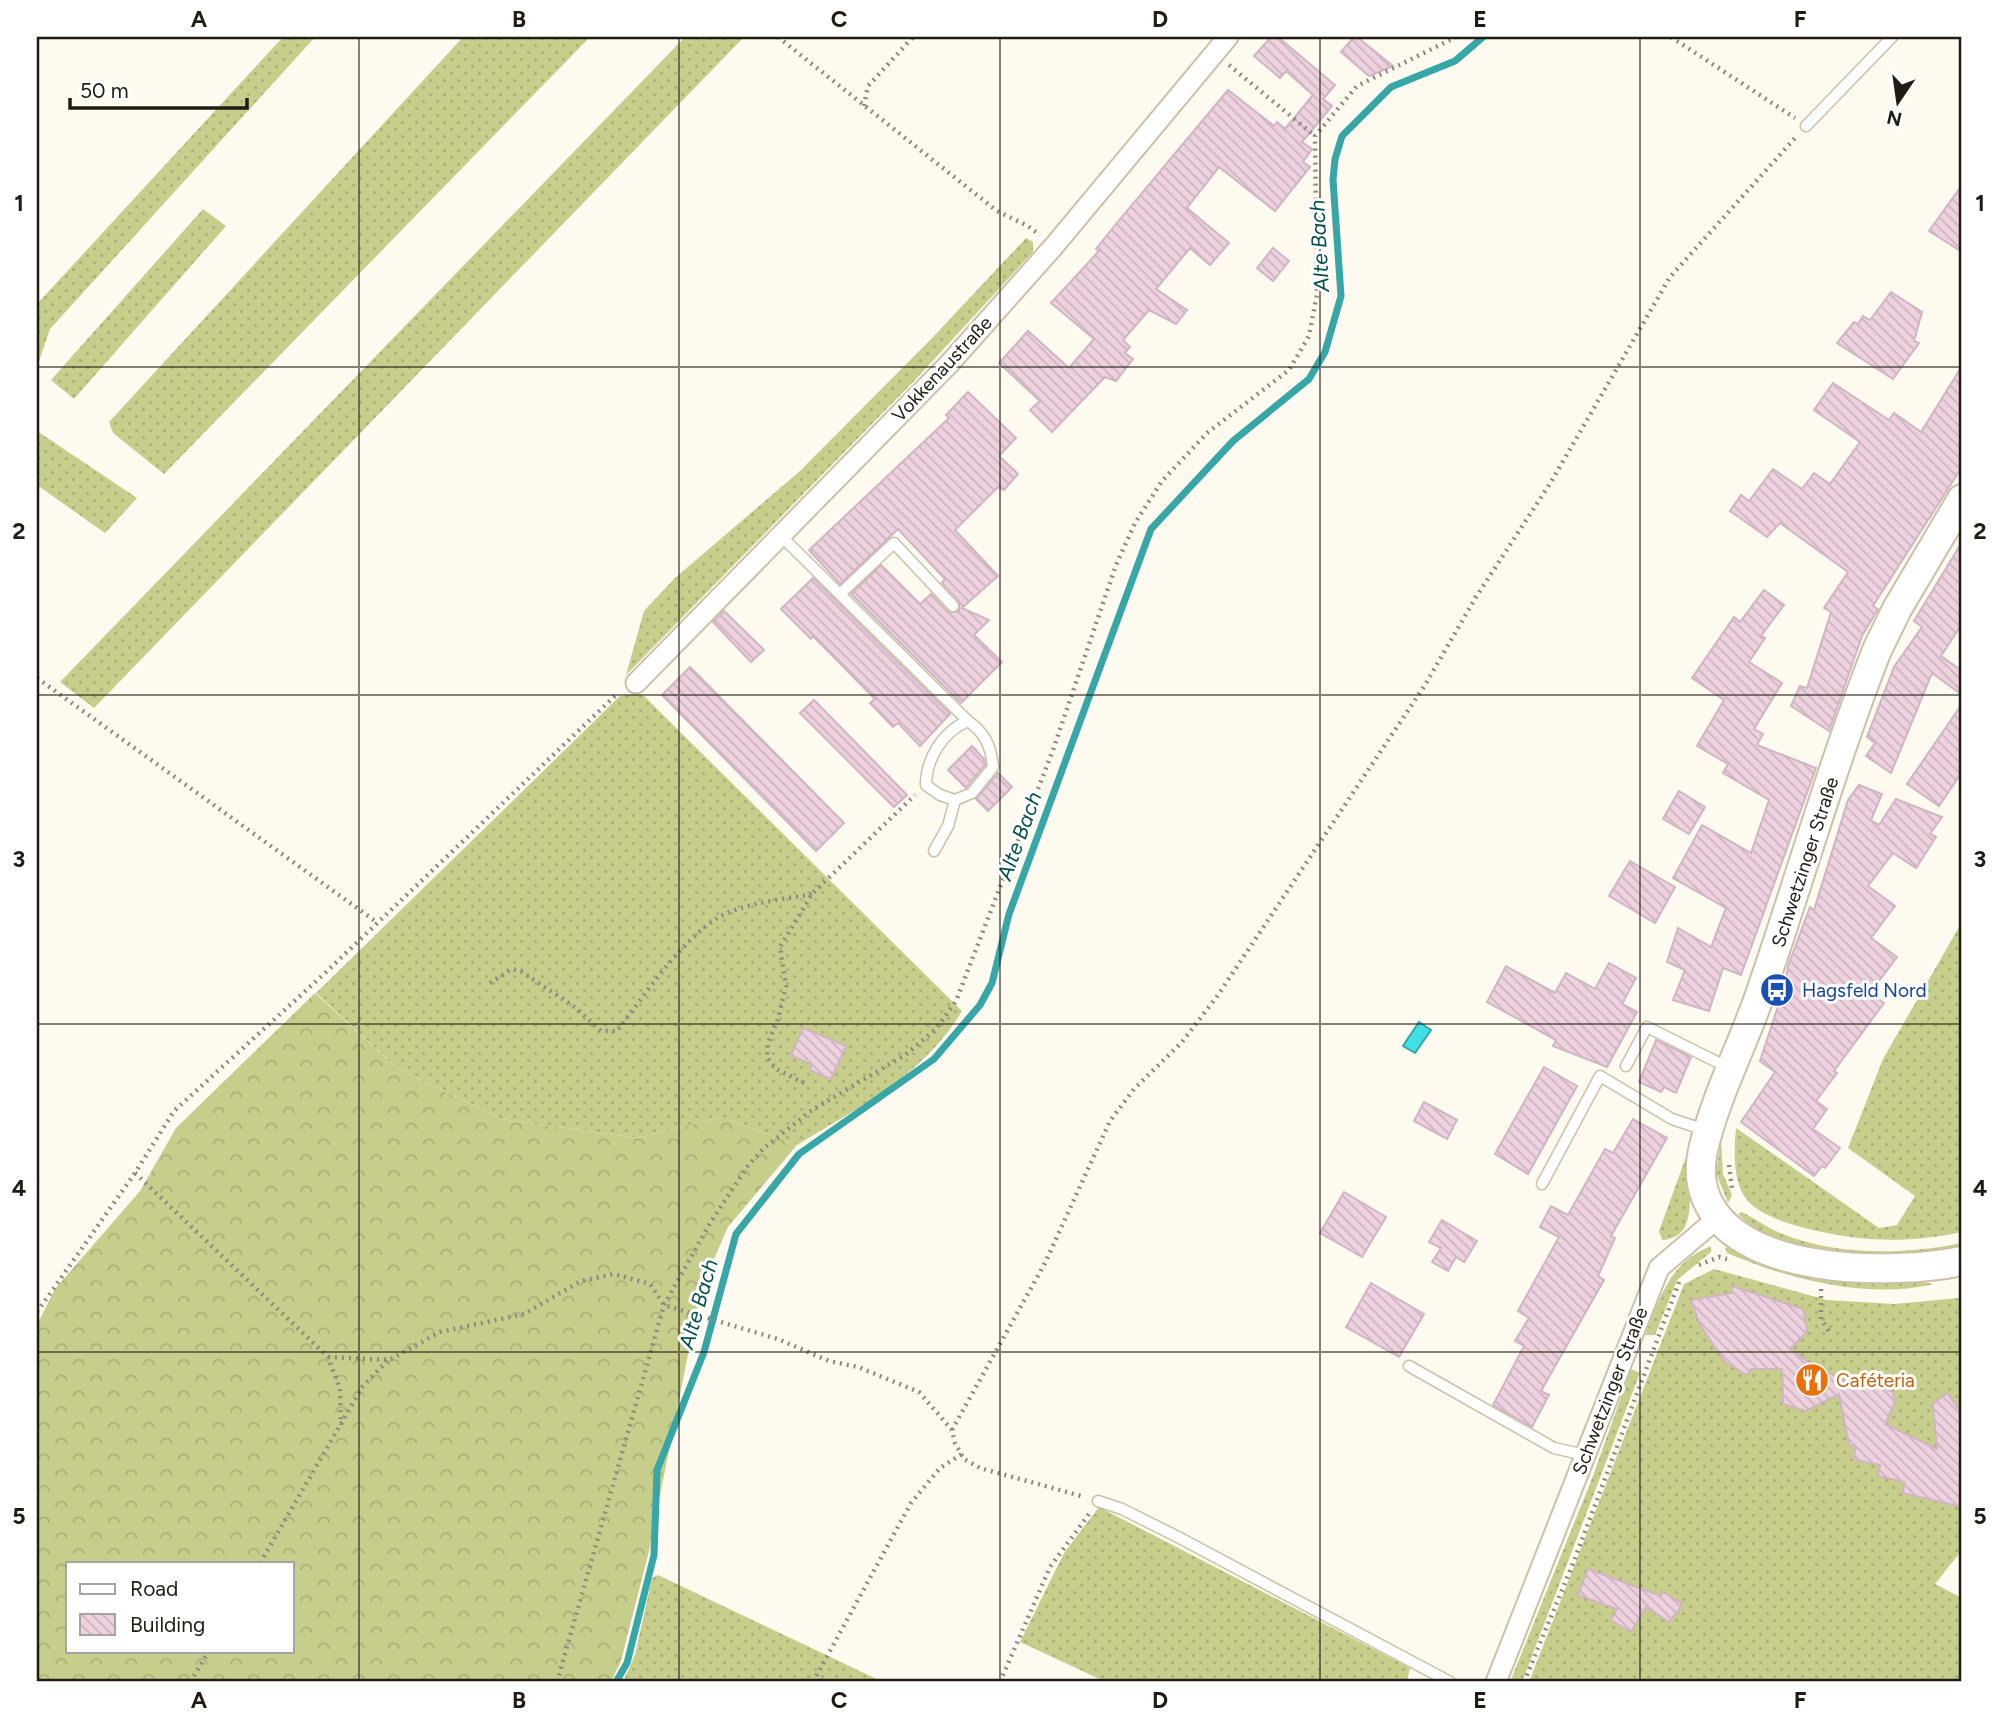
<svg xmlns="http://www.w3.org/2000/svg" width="1999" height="1719" viewBox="0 0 1999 1719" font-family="Figtree,sans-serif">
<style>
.grass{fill:url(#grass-dots)}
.forest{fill:url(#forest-crowns);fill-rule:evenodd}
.water{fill:#3fe1e6;stroke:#36a6a7;stroke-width:2}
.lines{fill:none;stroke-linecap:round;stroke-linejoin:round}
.stream{stroke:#36a6a7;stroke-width:7}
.building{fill:url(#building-back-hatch);stroke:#d0b5c2;stroke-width:2}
.service-casing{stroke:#ccc1a8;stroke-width:13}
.minor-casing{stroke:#ccc1a8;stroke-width:23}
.secondary-casing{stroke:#ccc1a8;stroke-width:32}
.path{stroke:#8e8980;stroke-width:4.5;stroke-dasharray:2 5;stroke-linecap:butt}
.service{stroke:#fff;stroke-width:10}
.minor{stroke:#fff;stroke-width:19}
.secondary{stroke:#fff;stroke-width:28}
.grid{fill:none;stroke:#211c13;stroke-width:2;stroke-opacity:0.55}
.labels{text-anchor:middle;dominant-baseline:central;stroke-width:6;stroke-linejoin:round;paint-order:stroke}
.street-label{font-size:19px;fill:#211c13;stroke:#fff}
.transit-label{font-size:19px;fill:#164399;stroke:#fff;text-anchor:start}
.food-label{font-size:19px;fill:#c56008;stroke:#fff;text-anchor:start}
.water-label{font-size:21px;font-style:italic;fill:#024c4e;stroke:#fff}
.neatline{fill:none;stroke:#211c13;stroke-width:2.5}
.grid-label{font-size:23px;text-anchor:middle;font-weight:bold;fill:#211c13}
</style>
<defs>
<pattern id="grass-dots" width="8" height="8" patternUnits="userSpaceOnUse" patternTransform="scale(1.75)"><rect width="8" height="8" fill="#c7ce8c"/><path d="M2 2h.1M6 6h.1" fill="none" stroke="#abb078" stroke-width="1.8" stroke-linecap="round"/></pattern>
<pattern id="forest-crowns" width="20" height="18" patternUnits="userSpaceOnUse" patternTransform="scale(1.75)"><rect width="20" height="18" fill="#c7ce8c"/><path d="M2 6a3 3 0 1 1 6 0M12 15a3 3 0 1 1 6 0" fill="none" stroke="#abb078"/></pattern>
<pattern id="building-back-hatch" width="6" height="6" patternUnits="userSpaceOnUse" patternTransform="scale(1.75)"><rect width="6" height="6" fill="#edd1df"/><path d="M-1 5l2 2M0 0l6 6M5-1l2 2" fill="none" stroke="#cbb3be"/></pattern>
</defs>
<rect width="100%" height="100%" fill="#fefaf0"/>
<!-- grass -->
<g class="grass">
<path d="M283,37H315L50,329L37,367V304Z"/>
<path d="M463,37H590L164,474L113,433L109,422Z"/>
<path d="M685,37H744L94,708L60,682Z"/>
<path d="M203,209L226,226L74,399L51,380Z"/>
<path d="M1026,238L1033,242V252L915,380L626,675L644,611L675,578L800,471L935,335Z"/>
<path d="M37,431L137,498L105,533L37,485Z"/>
<path d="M635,694L644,696L962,1011C925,1074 858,1108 797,1145L721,1117L638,1138L501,1119L397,1068L316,993L620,696Z"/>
<path d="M1962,922V1232C1906,1244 1857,1242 1801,1227C1784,1222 1761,1215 1748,1201C1732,1183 1734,1150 1736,1128L1879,1228L1897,1225L1915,1196L1848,1148L1883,1059Z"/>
<path d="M1721,1140L1723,1174L1732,1195L1728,1203L1716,1173Z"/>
<path d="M1686,1157H1689C1686,1182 1703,1238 1662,1240L1659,1231Z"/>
<path d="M1742,1212C1754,1218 1766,1227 1780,1233C1835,1256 1904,1255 1962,1243V1248C1898,1259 1787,1265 1738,1214Z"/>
<path d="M1711,1246V1252L1677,1280L1655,1335H1645C1660,1297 1670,1262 1711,1246Z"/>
<path d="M1725,1247L1745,1254L1934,1284C1868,1300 1788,1279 1727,1253Z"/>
<path d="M1714,1269L1827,1300L1894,1304L1959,1298L1962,1302V1550L1935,1584L1962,1598V1682H1529L1684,1284Z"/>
<path d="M1631,1369L1640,1373L1522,1682H1510L1593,1476Z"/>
<path d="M1099,1507L1410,1668L1407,1682H1106L1020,1642L1064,1553Z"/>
<path d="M658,1575L883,1682H623L635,1655L652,1578Z"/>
</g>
<!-- forest -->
<path class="forest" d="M315,993L397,1068L501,1119L638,1138L721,1117L797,1145L728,1227L701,1289L649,1551L621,1661L611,1682H37V1325L55,1289L140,1191L176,1128ZM68,1563H292V1651H68Z"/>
<!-- water -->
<path class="water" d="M1419,1022L1431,1030L1415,1053L1403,1046Z"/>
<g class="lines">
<!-- stream -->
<path class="stream" d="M616,1682L627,1663L654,1555L657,1470L704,1352L736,1234L799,1154L934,1059L980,1005L992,983L1009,914L1151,529L1233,441L1309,379L1325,352L1341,296L1333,180L1335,159L1342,136L1391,87L1455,61L1483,37"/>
</g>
<!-- building -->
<g class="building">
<path d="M1271,37H1278L1335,85L1323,99L1332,106L1302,142L1312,149L1303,162L1310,167L1275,211L1219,167L1187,208L1229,243L1210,265L1190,248L1156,289L1187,310L1176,324L1149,310L1123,340L1130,347L1125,353L1133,359L1116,381L1105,377L1052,432L1030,410L1040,401L999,363L1028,331L1069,368L1094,339L1051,303L1099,251L1096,249L1116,224L1228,90L1274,126L1277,122L1285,129L1313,95L1286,71L1280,78L1254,56Z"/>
<path d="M1354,37H1357L1393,66L1369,76L1341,52Z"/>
<path d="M1962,185V252L1929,231Z"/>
<path d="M1273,248L1289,261L1273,281L1257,268Z"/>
<path d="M1891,292L1922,312L1914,341L1919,343L1893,379L1837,343L1854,322L1858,324L1863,316L1870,320Z"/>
<path d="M1962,366V467L1873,606L1878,609L1862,636L1829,731L1791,706L1800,686L1807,688L1831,612L1824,608L1848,572L1780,523L1767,537L1730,511L1741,495L1749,501L1773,469L1802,489L1814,473L1830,484L1860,442L1814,410L1833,383L1889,420L1894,413L1921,432Z"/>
<path d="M968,392L1016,438L999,456L1018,474L1004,490L998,487L955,530L998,576L962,608L989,620L974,635L1002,662L961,703L851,594L881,565L920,604L931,594L948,612L959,611V601L942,583L945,579L898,529L840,584L809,550L949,418L946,415Z"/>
<path d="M1962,542V624L1941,656L1962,671V695L1932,673L1891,773L1866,756L1875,743L1867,737L1894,667L1922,627L1914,621Z"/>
<path d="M813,578L950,714L920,746L898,723L893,727L870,703L875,699L813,636L811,639L781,609Z"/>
<path d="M1764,590L1784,605L1761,636L1765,638L1749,662L1782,683L1754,729L1763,734L1757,745L1816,768L1741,975L1723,968L1709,1011L1673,1000L1685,970L1667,962L1678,928L1711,947L1726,908L1673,878L1702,825L1751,853L1769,800L1723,773L1728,764L1697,746L1724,700L1692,678L1734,617L1740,622Z"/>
<path d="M724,611L764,650L751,662L713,622Z"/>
<path d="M690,667L844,823L816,851L662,695Z"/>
<path d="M814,700L907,795L894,807L800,713Z"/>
<path d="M1962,704V772L1939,806L1907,784Z"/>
<path d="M972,746L984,759L985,765L966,788L948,770Z"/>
<path d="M998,773L1012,787L988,811L976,799Z"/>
<path d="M1859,785L1882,794L1871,820L1879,825L1896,799L1942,817L1930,834L1936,837L1916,868L1893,853L1868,886L1895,906L1871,938L1897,957L1870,993L1884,1003L1834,1071L1837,1073L1816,1101L1827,1109L1813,1129L1840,1148L1825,1168L1822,1166L1814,1176L1741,1122L1775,1072L1760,1061L1783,991L1789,963L1810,907L1814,910L1848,800Z"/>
<path d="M1679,791L1705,807L1689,834L1663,819Z"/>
<path d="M1630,861L1675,887L1655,923L1609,896Z"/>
<path d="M1609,963L1636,978L1622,1004L1637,1012L1607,1067L1553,1046L1556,1040L1487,1002L1506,966L1555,993L1566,973L1595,989Z"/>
<path d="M803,1028L846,1046L831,1079L810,1070L812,1065L791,1055Z"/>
<path d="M1656,1040L1691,1057L1676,1093L1664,1087L1661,1092L1639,1082Z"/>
<path d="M1544,1067L1577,1086L1528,1174L1495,1154Z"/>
<path d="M1424,1102L1457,1120L1447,1139L1414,1121Z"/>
<path d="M1633,1119L1667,1138L1611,1236L1615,1238L1598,1276L1604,1280L1541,1391L1549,1395L1532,1427L1493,1405L1524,1346L1515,1341L1529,1318L1518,1311L1559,1237L1540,1227L1551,1206L1568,1215L1605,1149L1613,1153Z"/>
<path d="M1344,1192L1386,1217L1362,1257L1320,1233Z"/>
<path d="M1442,1220L1477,1241L1464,1262L1456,1257L1448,1271L1432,1262L1441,1248L1429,1242Z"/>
<path d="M1371,1283L1424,1314L1399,1357L1346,1327Z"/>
<path d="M1732,1286L1803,1309L1807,1332L1790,1349L1815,1367L1864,1389L1867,1381L1893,1392L1894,1404L1885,1424L1937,1449L1933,1404L1947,1393L1962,1414V1507L1903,1493L1904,1482L1878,1476L1880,1465L1853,1459L1856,1447L1849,1445L1839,1394L1806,1411L1783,1404L1782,1369H1751L1747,1375L1726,1363L1700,1325L1691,1300L1732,1293Z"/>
<path d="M1588,1569L1661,1596L1663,1592L1681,1603V1607L1669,1622L1646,1607L1631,1632L1611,1620L1617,1609L1578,1595Z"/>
</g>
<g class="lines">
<!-- service casing -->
<g class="service-casing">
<g id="service">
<path d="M1806,126L1892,37"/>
<path d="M780,535L968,721"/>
<path d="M840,594L894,543L953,606"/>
<path d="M968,721C985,733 991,746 993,767L972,793L955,800L940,795L926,785C926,759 943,731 968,721Z"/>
<path d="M934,851L948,826L955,800"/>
<path d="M1626,1066L1647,1027L1729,1068"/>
<path d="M1542,1184L1600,1076L1672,1119L1705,1130"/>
<path d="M1409,1366L1554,1448L1585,1455"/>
<path d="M1098,1501L1122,1509L1176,1536L1450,1682"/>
</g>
</g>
<!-- minor casing -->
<g class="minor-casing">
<g id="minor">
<path d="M636,683L949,364L1054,246L1228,37"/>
<path d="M1496,1682L1659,1268L1719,1217"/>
</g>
</g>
<!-- secondary casing -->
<g class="secondary-casing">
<path id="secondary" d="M1962,499L1897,609L1877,650C1834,760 1801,875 1763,986C1745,1041 1716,1094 1703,1150C1700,1164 1700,1179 1704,1192C1731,1277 1894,1275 1962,1261"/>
</g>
<!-- path -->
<g class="path">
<path d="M778,37L997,211L1028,226L1040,235"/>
<path d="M1671,37L1795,118"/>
<path d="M1229,65L1315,136"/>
<path d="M864,106L868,86L913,37"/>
<path d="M37,678L378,923"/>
<path d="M490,983L512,969L522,972L576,1008L601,1031H617C643,997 688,930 727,913C754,902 784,899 812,894"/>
<path d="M804,1083L776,1069L767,1057L768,1043L778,1019L786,986L780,947L812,894L915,795"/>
<path d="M1729,1165L1732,1188"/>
<path d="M135,1173L328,1357L340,1389L341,1425"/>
<path d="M1699,1265L1719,1257L1727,1259"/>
<path d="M1821,1289V1319L1829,1331"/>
<path d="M37,1312L135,1173L174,1111L324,974L618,693"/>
<path d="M328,1357L389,1360L440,1332L524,1314L581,1281L614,1274L650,1284L664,1305L778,1339L829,1361L858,1367L919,1392L952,1430L955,1443L964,1459L980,1468L1085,1497"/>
<path d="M952,1430L1045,1263L1110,1121L1134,1089L1182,1042L1218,995L1425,685L1476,597L1551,482L1670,277L1795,138"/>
<path d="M260,1563L363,1386L388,1360"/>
<path d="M190,1682L209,1651"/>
<path d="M557,1682L664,1305L709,1225L747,1167L764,1148L812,1110L905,1055L936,1029L956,1001L1053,750L1116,565L1135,523L1162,481L1207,433L1289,370L1309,336L1317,294L1315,136L1357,86L1456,37"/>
<path d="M813,1682L911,1503L940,1468L962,1454"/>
<path d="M1000,1682L1050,1567L1089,1514"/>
<path d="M1524,1682L1574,1561L1679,1282"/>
</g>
<!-- service -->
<use href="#service" class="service"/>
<!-- minor -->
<use href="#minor" class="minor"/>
<!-- secondary -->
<use href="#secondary" class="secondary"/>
</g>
<!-- grid -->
<path class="grid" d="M359,37V1682M679,37V1682M1000,37V1682M1320,37V1682M1640,37V1682M37,367H1962M37,695H1962M37,1024H1962M37,1352H1962"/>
<!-- icons -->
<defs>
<g id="bus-disc" transform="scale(1.75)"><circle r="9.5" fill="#1a4fb4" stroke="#fff"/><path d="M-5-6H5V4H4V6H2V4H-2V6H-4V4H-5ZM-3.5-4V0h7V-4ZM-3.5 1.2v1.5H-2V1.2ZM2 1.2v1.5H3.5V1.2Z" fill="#fff"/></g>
<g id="restaurant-disc" transform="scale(1.75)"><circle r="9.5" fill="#e8710a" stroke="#fff"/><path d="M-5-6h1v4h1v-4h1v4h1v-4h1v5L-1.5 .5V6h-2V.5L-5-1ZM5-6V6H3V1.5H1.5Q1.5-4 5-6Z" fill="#fff"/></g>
</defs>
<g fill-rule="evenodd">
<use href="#bus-disc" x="1777" y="990"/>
<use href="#restaurant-disc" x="1812" y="1380"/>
</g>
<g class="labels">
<!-- street labels -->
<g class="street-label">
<text transform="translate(942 369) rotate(-47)">Vokkenaustraße</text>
<text transform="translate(1805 862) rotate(-72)">Schwetzinger Straße</text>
<text transform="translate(1610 1391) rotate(-69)">Schwetzinger Straße</text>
</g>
<!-- transit labels -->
<g class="transit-label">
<text x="1802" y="990">Hagsfeld Nord</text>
</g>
<!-- food labels -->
<g class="food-label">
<text x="1836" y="1380">Caféteria</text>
</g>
<!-- water labels -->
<g class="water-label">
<text transform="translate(1319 246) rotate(-93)">Alte Bach</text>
<text transform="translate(1019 836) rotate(-70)">Alte Bach</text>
<text transform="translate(698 1304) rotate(-74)">Alte Bach</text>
</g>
</g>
<!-- border -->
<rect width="1999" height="1719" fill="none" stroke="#ffffff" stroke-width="77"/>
<!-- legend -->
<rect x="66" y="1562" width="228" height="91" fill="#ffffff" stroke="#a6a4a1" stroke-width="2"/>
<rect x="80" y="1584" width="35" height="10" fill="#ffffff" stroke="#a6a4a1" stroke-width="2"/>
<text x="130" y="1596" font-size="21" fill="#211c13">Road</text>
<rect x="80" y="1614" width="35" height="21" fill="url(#building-back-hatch)" stroke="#a6a4a1" stroke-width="2"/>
<text x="130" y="1632" font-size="21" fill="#211c13">Building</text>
<!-- north arrow -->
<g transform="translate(1898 102) rotate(193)" stroke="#ffffff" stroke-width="5" paint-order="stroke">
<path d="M0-5L12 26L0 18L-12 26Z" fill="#211c13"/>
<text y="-10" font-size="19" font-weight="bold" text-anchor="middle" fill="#211c13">N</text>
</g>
<!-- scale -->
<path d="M70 98v10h177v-10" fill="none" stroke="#211c13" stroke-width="3.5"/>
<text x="80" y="98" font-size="21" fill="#211c13" stroke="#ffffff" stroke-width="5" paint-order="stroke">50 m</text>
<rect x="38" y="38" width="1922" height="1642" class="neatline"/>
<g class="grid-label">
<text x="199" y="27">A</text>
<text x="519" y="27">B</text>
<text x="839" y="27">C</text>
<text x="1160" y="27">D</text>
<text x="1480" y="27">E</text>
<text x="1800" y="27">F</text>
<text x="19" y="211">1</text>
<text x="1980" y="211">1</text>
<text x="19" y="539">2</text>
<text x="1980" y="539">2</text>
<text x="19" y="867">3</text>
<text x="1980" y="867">3</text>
<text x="19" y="1196">4</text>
<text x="1980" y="1196">4</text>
<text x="19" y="1524">5</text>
<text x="1980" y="1524">5</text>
<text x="199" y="1708">A</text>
<text x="519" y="1708">B</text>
<text x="839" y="1708">C</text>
<text x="1160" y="1708">D</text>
<text x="1480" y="1708">E</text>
<text x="1800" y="1708">F</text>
</g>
</svg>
